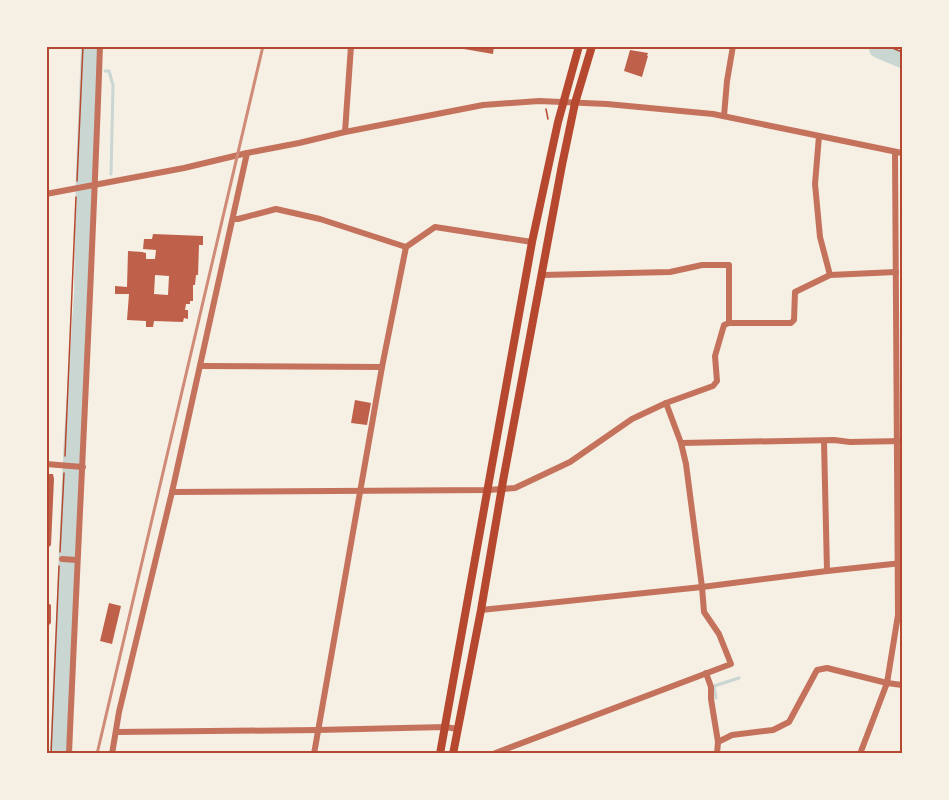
<svg xmlns="http://www.w3.org/2000/svg" width="949" height="800" viewBox="0 0 949 800" font-family="'Crimson Pro',serif">
<style>
.lines{fill:none;stroke-linecap:round;stroke-linejoin:round}
.stream{stroke:#c9d6d2;stroke-width:3}
.river{stroke:#c9d6d2;stroke-width:18}
.building{fill:#bf614a;fill-rule:evenodd}
.path{stroke:#b5482f;stroke-width:1.5}
.minor{stroke:#c5725c;stroke-width:6}
.secondary{stroke:#b5482f;stroke-width:8}
.rail{stroke:#cf8b77;stroke-width:3}
.neatline{fill:none;stroke:#b5482f;stroke-width:2}
</style>
<rect width="100%" height="100%" fill="#f6efe4"/>
<g class="lines">
<!-- stream -->
<g class="stream">
<path d="M105,71H109L113,85L111,174"/>
<path d="M716,698L714,686L739,678"/>
</g>
<!-- river -->
<g class="river">
<path d="M878,49L902,59"/>
<path d="M59,754L73,437L83,293L85,174L90,46"/>
</g>
</g>
<!-- building -->
<g class="building">
<path d="M458,46H494L493,54L458,48Z"/>
<path d="M630,50L648,53L647,56H648L642,77L624,71Z"/>
<path d="M153,234L203,236V245H199L198,275H196L195,285H193V301H190V304H186L185,310H188V319L184,318L183,322L154,321L153,327H146V321L127,320L129,294H115V286L127,287L128,251L142,252L146,253V259H155L156,250L143,249L144,239H152ZM155,275L169,276L168,295L154,294Z"/>
<path d="M355,400L371,403L367,425L351,423Z"/>
<path d="M46,474H53L54,479L51,545L49,547L46,546Z"/>
<path d="M46,602L51,605V623L46,628Z"/>
<path d="M109,603L121,606L112,644L100,641Z"/>
</g>
<g class="lines">
<!-- path -->
<g class="path">
<path d="M743,46L759,48L762,46"/>
<path d="M890,47L902,52"/>
<path d="M546,109L548,119"/>
<path d="M77,181L83,46"/>
<path d="M65,456L76,197"/>
<path d="M60,552L64,473"/>
<path d="M51,754L59,566"/>
</g>
<!-- minor -->
<g class="minor">
<path d="M724,116L727,81L733,46"/>
<path d="M345,132L351,46"/>
<path d="M819,136L815,184L820,237L830,275"/>
<path d="M46,194L184,168L247,153L299,143L345,132L483,105L539,101L607,104L713,114L902,153"/>
<path d="M233,219H238L276,209L320,219L406,247"/>
<path d="M542,275L670,272L702,265H729V323"/>
<path d="M200,366L382,367"/>
<path d="M666,403L713,386L717,381L715,356L724,325L729,323H791L794,320L795,292L830,275L896,272"/>
<path d="M824,441L827,571"/>
<path d="M46,464L83,467"/>
<path d="M172,492L488,490L515,488L570,462L632,419L666,403L681,443"/>
<path d="M62,559L77,560"/>
<path d="M481,610L702,587L827,571L902,563"/>
<path d="M706,673L711,687V699L718,742L717,754"/>
<path d="M116,732L318,730L445,727L458,729"/>
<path d="M718,742L732,735L773,730L789,722L817,670L827,668L887,683L902,685"/>
<path d="M69,754C79,518 92,282 100,46"/>
<path d="M112,754L119,712L172,492L247,153"/>
<path d="M314,754L382,367L406,247L435,227L532,242"/>
<path d="M493,754L731,664L719,634L704,612L702,587L686,464L681,443L834,440L850,442L902,441"/>
<path d="M860,754L887,683L898,615L895,152"/>
</g>
<!-- secondary -->
<g class="secondary">
<path d="M440,754L532,242L558,122L579,46"/>
<path d="M453,754L481,610L503,481L562,165L575,103L592,46"/>
</g>
<!-- rail -->
<path class="rail" d="M97,754L263,46"/>
</g>
<!-- border -->
<rect width="949" height="800" fill="none" stroke="#f6efe4" stroke-width="96"/>
<rect x="48" y="48" width="853" height="704" class="neatline"/>
</svg>
